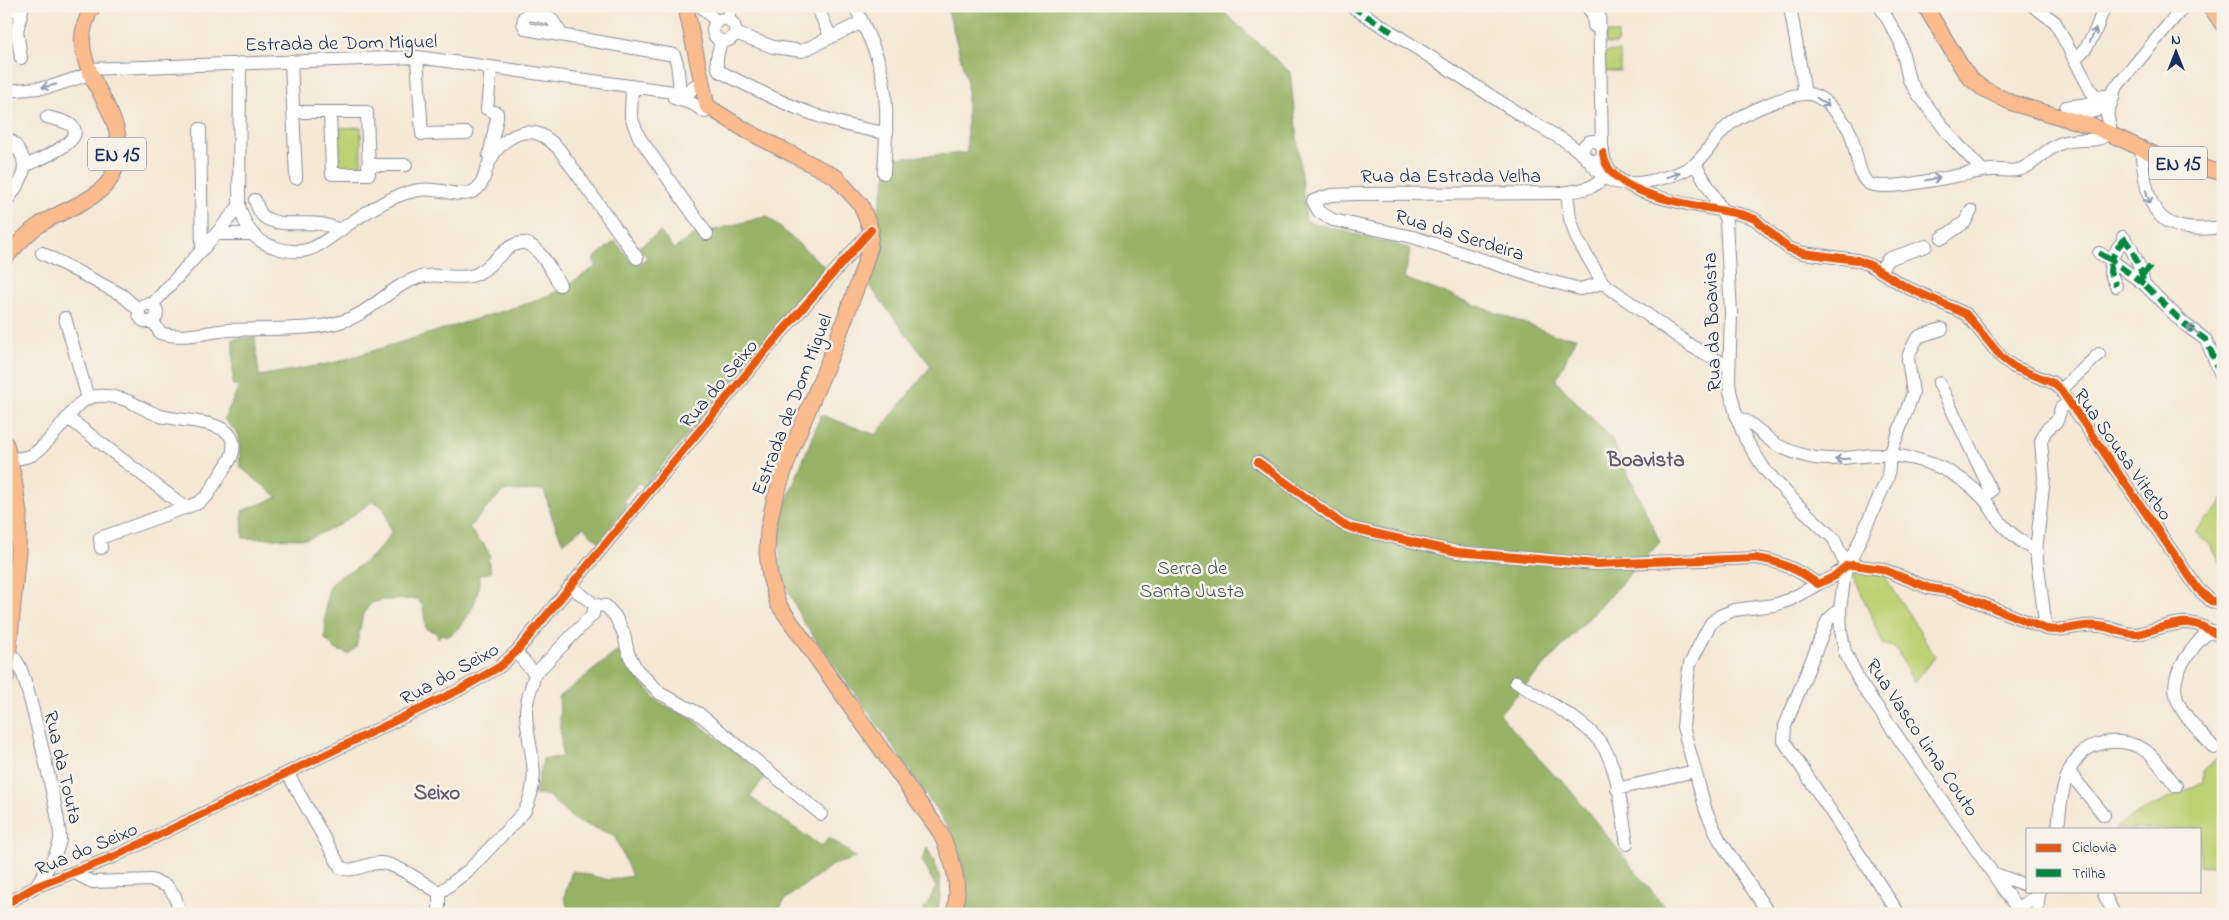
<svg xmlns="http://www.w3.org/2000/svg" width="2229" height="920" viewBox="0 0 2229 920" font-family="'Indie Flower',sans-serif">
  <rect width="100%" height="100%" fill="#f7f3e8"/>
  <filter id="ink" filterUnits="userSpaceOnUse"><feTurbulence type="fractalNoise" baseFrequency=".02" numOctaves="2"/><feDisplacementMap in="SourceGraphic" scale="10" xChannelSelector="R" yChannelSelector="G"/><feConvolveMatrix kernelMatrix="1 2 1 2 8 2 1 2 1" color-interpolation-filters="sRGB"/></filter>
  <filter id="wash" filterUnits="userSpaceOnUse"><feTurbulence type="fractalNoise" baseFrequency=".0096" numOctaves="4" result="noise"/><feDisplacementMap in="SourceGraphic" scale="20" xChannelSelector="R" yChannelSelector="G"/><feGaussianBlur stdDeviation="1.12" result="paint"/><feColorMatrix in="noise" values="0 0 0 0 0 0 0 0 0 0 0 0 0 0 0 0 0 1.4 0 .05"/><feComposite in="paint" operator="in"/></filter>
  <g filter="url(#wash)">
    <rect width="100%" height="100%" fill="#f5e8d5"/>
    <path fill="#bfd174" stroke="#6d8069" d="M 1606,33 L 1618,33 L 1617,44 L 1605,44 Z
      M 1620,51 L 1620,71 L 1604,71 L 1604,52 Z
      M 361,127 L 361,168 L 339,168 L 339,128 Z
      M 2223,497 L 2223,566 L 2210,545 L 2195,531 L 2218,508 Z
      M 1856,572 L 1884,575 L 1935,656 L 1914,683 L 1896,648 L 1883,644 L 1854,576 Z
      M 2223,753 L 2223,865 L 2200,866 L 2200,829 L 2115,829 L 2130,817 L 2203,782 L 2203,771 Z"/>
    <path fill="#97b366" stroke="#597162" d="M 947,6 L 1217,6 L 1290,72 L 1306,221 L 1411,249 L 1404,278 L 1555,335 L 1576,337 L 1556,381 L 1611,438 L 1660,542 L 1499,714 L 1555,776 L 1562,780 L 1670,914 L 963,914 L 968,894 L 962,861 L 951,832 L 893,746 L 802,620 L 780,572 L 780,518 L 821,415 L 876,435 L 931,366 L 868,284 L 879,251 L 877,214 L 891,158 L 967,153 L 967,82 Z
      M 767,216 L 826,268 L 644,487 L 639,482 L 624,500 L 627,505 L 599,542 L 583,527 L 563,543 L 552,517 L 544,490 L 503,491 L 469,527 L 478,540 L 484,544 L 490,556 L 488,560 L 491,572 L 479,575 C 480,597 469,622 449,636 L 441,634 L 438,638 L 436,632 L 426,629 L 423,606 L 417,599 L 382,600 L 371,603 L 363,614 L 356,648 L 348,654 L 335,649 L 325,639 C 326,623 324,604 329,589 C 333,575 349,574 359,566 C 372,557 383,546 391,533 L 384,508 L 373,501 L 341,524 L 308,539 L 243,538 L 242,511 L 278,497 L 240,467 L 239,435 L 224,419 L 239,387 L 233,385 L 233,339 L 255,337 L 259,376 L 333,363 L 532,302 L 560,290 L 597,266 L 593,259 L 615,241 L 634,265 L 648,259 L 639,247 L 660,232 L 674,249 L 698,232 L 705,243 L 715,238 L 711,231 Z
      M 624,646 L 632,672 L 659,702 L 691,718 L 766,776 L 750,797 L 822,847 L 829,837 L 856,858 L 832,865 L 784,900 L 777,914 L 570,914 L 564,897 L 572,871 L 609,880 L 632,876 L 614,835 L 576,821 L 547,795 L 535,795 L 543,759 L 562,757 L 559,697 Z
      M 927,848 C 942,875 943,883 937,914 L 922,914 L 936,887 L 922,860 Z"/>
  </g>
  <g filter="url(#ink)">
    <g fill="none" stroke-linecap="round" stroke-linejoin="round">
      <g stroke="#888c9a" stroke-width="14">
        <path id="minor" d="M 701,6 L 717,22
          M 817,6 L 830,36
          M 855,6 C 863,24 872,42 878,60 C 890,95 886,136 884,173
          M 1351,6 L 1530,121 L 1565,141 L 1585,156
          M 1587,6 L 1593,15 L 1594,26
          M 1599,6 L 1602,146
          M 1790,6 L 1805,94
          M 1880,6 L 1900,41 L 1909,80 L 1918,94 L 1951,137 L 1983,171
          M 2033,6 L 2055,22 L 2091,91 L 2099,99
          M 6,13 L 12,10
          M 727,19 L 732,6
          M713 30a11 11 0 1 1 22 0a11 11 0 1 1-22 0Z
          M 735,33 L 773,47 L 802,51 L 862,22
          M 562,35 L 551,18 L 528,14 L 524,17 L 523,24 L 526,29 L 674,55 L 677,63 L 681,100
          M 721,41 C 719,51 714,61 719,71 C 773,99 826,125 887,133
          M 417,57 L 422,134 L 467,133
          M 21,58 L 17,31 L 23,6
          M 2074,59 C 2091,47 2098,26 2104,6
          M 291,61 L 296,178
          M 240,63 L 239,206 C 245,226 253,241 274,247 C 309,259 320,244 346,226 C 363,214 390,197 410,192 C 416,190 426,189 433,190 C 445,190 462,198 474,191 C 484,185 484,175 488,165 C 496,145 518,125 541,135 C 548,138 554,144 559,149 L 637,258
          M 87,69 L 417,57 L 681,93 L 689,93 L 694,86
          M 632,86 L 631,117 L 639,137 L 707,234
          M 6,91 L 50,87 L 90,74
          M 674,98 L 693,104 L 705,112
          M 2066,107 L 2088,104 L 2103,96
          M 293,112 L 367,112 L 369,174 L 332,174 L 330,112
          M 2066,113 L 2082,115 L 2097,110 L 2184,6
          M 2110,126 L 2107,114 L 2114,95
          M 200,129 L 202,248
          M 6,138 C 13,141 16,146 20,152 C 31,171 17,186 6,202
          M1583 151a10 10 0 1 1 20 0a10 10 0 1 1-20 0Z
          M 2141,149 C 2148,209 2153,236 2223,227
          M 1603,153 C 1608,201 1710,205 1747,216 L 1755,219 L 1788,248 L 1803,253 L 1857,260 L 1870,265 L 1906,287 L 1966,314 L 2002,358 L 2014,367 L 2053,383 L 2061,390 L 2198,589 L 2211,601 L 2223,605
          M 489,156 L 497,118 L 497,113 L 487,109 L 491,67
          M 1587,158 C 1594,167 1601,177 1612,181 C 1632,188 1678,177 1695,164 C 1708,153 1716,135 1730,124 C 1746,112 1784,96 1804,94 C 1812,93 1822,99 1828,104 C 1836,112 1844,120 1849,130 C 1856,143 1857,176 1868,183 C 1886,194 1966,172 1991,170 C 2000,169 2009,172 2018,170 C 2035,166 2045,148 2062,143 C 2081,137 2093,144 2110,134
          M 1695,164 L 1722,210 L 1726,221 L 1731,313 L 1729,380 L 1730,391 L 1737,418 L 1746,440 L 1765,470 L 1799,506 L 1834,539 L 1846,566
          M 368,165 L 406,165
          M 25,166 C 35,161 85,142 73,127 C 68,121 54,119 47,117
          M 1567,192 L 1570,218 L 1577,239 L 1603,283 L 1691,346 L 1728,366
          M 255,200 C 257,206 259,213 264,217 C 284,231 317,215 340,231
          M 218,234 L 251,234
          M 2123,237 L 2131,248 L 2140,268 L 2144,284 L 2183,323 L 2206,340 L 2223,379
          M 1942,238 L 1965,222 L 1971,211
          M 2125,239 L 2118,247 L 2111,260 L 2144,284
          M 42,253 L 122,295 L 139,310
          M 2099,253 L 2111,260 L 2110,272 L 2116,286
          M 1880,271 L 1888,259 L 1926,246
          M 1603,283 L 1580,289 L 1535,277 L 1413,237 L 1333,220 L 1319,212 L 1313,201 L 1331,195 L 1357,194 L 1560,193 C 1576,191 1604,189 1606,169
          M139 313a9 9 0 1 1 18 0a9 9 0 1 1-18 0Z
          M 152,305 C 181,272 212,241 239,206
          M 65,318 L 88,398
          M 153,321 L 160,333 C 183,340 205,332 228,330 C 263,328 317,332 349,319 C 373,310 392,286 417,278 C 435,271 455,281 474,275 C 490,271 506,241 524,243 C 539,245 553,273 560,285
          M 1942,329 L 1920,336 L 1916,340 L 1909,354 L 1908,359 L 1913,393 L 1890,455 L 1888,477 L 1854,553 L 1846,566 L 1840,609 L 1841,631 L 1845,652 L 1861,684 L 2021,914
          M 1939,383 L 1991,491 L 1984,498
          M 2061,390 L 2099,354
          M 68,418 L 186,508
          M 1737,418 C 1752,421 1762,435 1774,443 C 1783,449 1795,453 1806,456 C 1834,464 1860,453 1889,455 C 1924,458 1958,471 1983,498 C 1990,505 1994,515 2001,523 C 2010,534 2024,543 2036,552
          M 10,460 C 17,458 26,458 32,455 C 43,449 61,426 69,416 C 75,409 80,401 89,398 C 97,394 110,396 119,398 C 133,401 147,412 161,416 C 179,421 214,420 228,433 C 235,440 234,450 231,458 L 207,496 L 198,503 L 100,538 L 101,548
          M 1258,462 L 1342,524 L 1352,528 L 1457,552 L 1596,564 L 1756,558 C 1780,561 1799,570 1818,584 L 1833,577 L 1846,566 L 1853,565 L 1882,569 L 1929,588 L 1953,592 L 2046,629 C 2064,633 2081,623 2099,626 C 2112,627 2124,635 2137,634 C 2143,633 2149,631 2155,629 C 2186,620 2196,619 2223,639
          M 595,605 L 606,606 L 615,616 L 624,634 L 628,653 L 637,670 L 661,694 L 698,713 L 821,814
          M 1840,609 L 1828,620 L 1785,726 L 1784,741 L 1899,914
          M 2046,629 L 2036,552 L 2044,477 L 2041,441 L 2046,430 L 2057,421 L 2061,408 L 2065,405 L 2070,405
          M 2213,631 C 2201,635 2196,645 2188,655 C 2157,696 2188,717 2214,748
          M 6,652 C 12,653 16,660 19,665 C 27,679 62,826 60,840 C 56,858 45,872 35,887
          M 516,652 L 535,674 L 593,614 L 595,605 L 570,586
          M 1516,682 C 1540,698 1584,720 1600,742 C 1619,766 1622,814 1627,844
          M 2069,772 L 2104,815
          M 288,774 L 341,868 C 355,873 366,863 379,863 C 395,862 425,884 439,893
          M 1617,789 L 1695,771
          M 2058,829 C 2061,794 2065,745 2110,742 C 2122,741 2136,744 2146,751 C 2158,760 2167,775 2176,786
          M 75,873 L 92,882 L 152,880 L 167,886 L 175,896 L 180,914
          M 1993,873 L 2028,886
          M 2104,894 L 2114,914
          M 6,904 L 35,887 L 113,857 L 459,690 L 499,667 L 516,652 L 767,349 L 871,230
          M 2017,908 L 2039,895
          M 439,914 L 439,893 L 469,870 L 524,812 C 544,773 527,750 526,712 C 526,700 532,686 535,674
          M 1769,914 L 1719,839 L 1706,811 L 1683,727 L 1688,675 L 1690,664 L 1705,634 L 1711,623 L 1720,616 L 1734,610 L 1774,605 L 1789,600 L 1818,584
          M 2037,914 L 2039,891"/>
      </g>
      <g stroke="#888c9a" stroke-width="17">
        <path id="major" d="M 1925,6 L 1963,69 L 1971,79 L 1982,88 L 2012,103 L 2095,127 L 2160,157 L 2223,173
          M 2210,6 L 2223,25
          M 686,8 L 707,106 L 747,131 L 836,177 L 861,205 L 871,230 L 869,251 L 859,281 L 832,353 L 791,451 L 774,501 L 768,530 L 767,553 L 770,577 L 778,604 L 940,832 C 952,858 962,885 954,914
          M 6,257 C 16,246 26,234 39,225 C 60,211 99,200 111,178 C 146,111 52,73 93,6
          M 6,444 L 14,479 L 19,513 L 18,551 L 6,679"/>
      </g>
      <use href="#minor" stroke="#fff" stroke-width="12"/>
      <use href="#major" stroke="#fbbb8c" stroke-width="15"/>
      <path stroke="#00873e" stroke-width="6" stroke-dasharray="12 6" stroke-linecap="butt" d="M 1351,6 L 1395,34
        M 2123,237 L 2131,248 L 2140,268 L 2144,284 L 2183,323 L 2206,340 L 2223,379
        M 2125,239 L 2118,247 L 2111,260 L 2144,284
        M 2099,253 L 2111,260 L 2110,272 L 2116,286
        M 2142,275 L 2152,265"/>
      <g stroke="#f7f3e8" stroke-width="11">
        <path id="cycleway" d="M 1603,153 C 1608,201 1710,205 1747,216 L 1755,219 L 1788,248 L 1803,253 L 1857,260 L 1870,265 L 1906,287 L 1966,314 L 2002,358 L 2014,367 L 2053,383 L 2061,390 L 2198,589 L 2211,601 L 2223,605
          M 1258,462 L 1342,524 L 1352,528 L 1457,552 L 1596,564 L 1756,558 C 1780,561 1799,570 1818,584 L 1833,577 L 1846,566 L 1853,565 L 1882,569 L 1929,588 L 1953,592 L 2046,629 C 2064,633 2081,623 2099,626 C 2112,627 2124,635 2137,634 C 2143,633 2149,631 2155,629 C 2186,620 2196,619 2223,639
          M 6,904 L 35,887 L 113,857 L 459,690 L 499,667 L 516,652 L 767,349 L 871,230"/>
      </g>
      <use href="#cycleway" stroke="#e8590c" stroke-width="8"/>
    </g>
    <defs><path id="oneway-shaft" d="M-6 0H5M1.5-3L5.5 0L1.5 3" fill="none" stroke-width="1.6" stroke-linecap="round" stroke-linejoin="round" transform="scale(1.25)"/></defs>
    <g stroke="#8d97ae">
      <use href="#oneway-shaft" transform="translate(2093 35) rotate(-66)"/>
      <use href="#oneway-shaft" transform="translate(49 86) rotate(169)"/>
      <use href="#oneway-shaft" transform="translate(1823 102) rotate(34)"/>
      <use href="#oneway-shaft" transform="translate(1673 175) rotate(-17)"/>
      <use href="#oneway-shaft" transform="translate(1933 179) rotate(-10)"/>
      <use href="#oneway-shaft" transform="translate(2148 197) rotate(72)"/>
      <use href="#oneway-shaft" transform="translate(2193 330) rotate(-145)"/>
      <use href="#oneway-shaft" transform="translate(1842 459) rotate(176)"/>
    </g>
  </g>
  <g text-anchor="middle" stroke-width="5" stroke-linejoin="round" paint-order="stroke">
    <g fill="#f7f3e8" stroke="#5d6a87" stroke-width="1">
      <rect x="88" y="137.5" width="58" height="33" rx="4"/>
      <rect x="2149" y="146.5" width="58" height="33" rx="4"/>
    </g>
    <g font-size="19" font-weight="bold" fill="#1b2f5e">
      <text x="117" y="161">EN 15</text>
      <text x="2178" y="170">EN 15</text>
    </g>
    <g font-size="20" fill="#1b2f5e" stroke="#f7f3e8">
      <text transform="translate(341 42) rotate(-1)" y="7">Estrada de Dom Miguel</text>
      <text x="1451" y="182">Rua da Estrada Velha</text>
      <text transform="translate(1460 234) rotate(17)" y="7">Rua da Serdeira</text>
      <text transform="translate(1711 322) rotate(-92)" y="7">Rua da Boavista</text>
      <text transform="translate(718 383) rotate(-50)" y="7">Rua do Seixo</text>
      <text transform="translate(791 404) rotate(-69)" y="7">Estrada de Dom Miguel</text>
      <text transform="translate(2124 454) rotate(55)" y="7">Rua Sousa Viterbo</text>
      <text transform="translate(449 673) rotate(-29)" y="7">Rua do Seixo</text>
      <text transform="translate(1923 737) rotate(56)" y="7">Rua Vasco Lima Couto</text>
      <text transform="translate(64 767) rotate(77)" y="7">Rua da Touta</text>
      <text transform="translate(86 848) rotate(-23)" y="7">Rua do Seixo</text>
    </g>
    <g font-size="20" fill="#445864" stroke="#f7f3e8">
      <text x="1192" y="574">Serra de<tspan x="1192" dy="23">Santa Justa</tspan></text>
    </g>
    <g font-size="21" font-weight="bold" fill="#635a70" stroke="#f7f3e8">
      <text x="1646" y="466">Boavista</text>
      <text x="437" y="799">Seixo</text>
    </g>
  </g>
  <rect width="2229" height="920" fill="none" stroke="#f7f3e8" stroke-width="25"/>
  <rect x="2026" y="828" width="175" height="65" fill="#f7f3e8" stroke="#9fa5b1"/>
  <rect x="2036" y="844" width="25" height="8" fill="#e8590c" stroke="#9fa5b1"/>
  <text x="2072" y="852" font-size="15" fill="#1b2f5e">Ciclovia</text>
  <rect x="2036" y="869" width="25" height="8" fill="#00873e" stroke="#9fa5b1"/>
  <text x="2072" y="878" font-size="15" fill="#1b2f5e">Trilha</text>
  <g transform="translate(2176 52)" stroke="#f7f3e8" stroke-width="4" paint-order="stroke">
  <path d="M0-4L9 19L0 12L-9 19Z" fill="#1b2f5e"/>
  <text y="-8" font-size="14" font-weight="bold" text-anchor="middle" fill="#1b2f5e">N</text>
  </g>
</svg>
